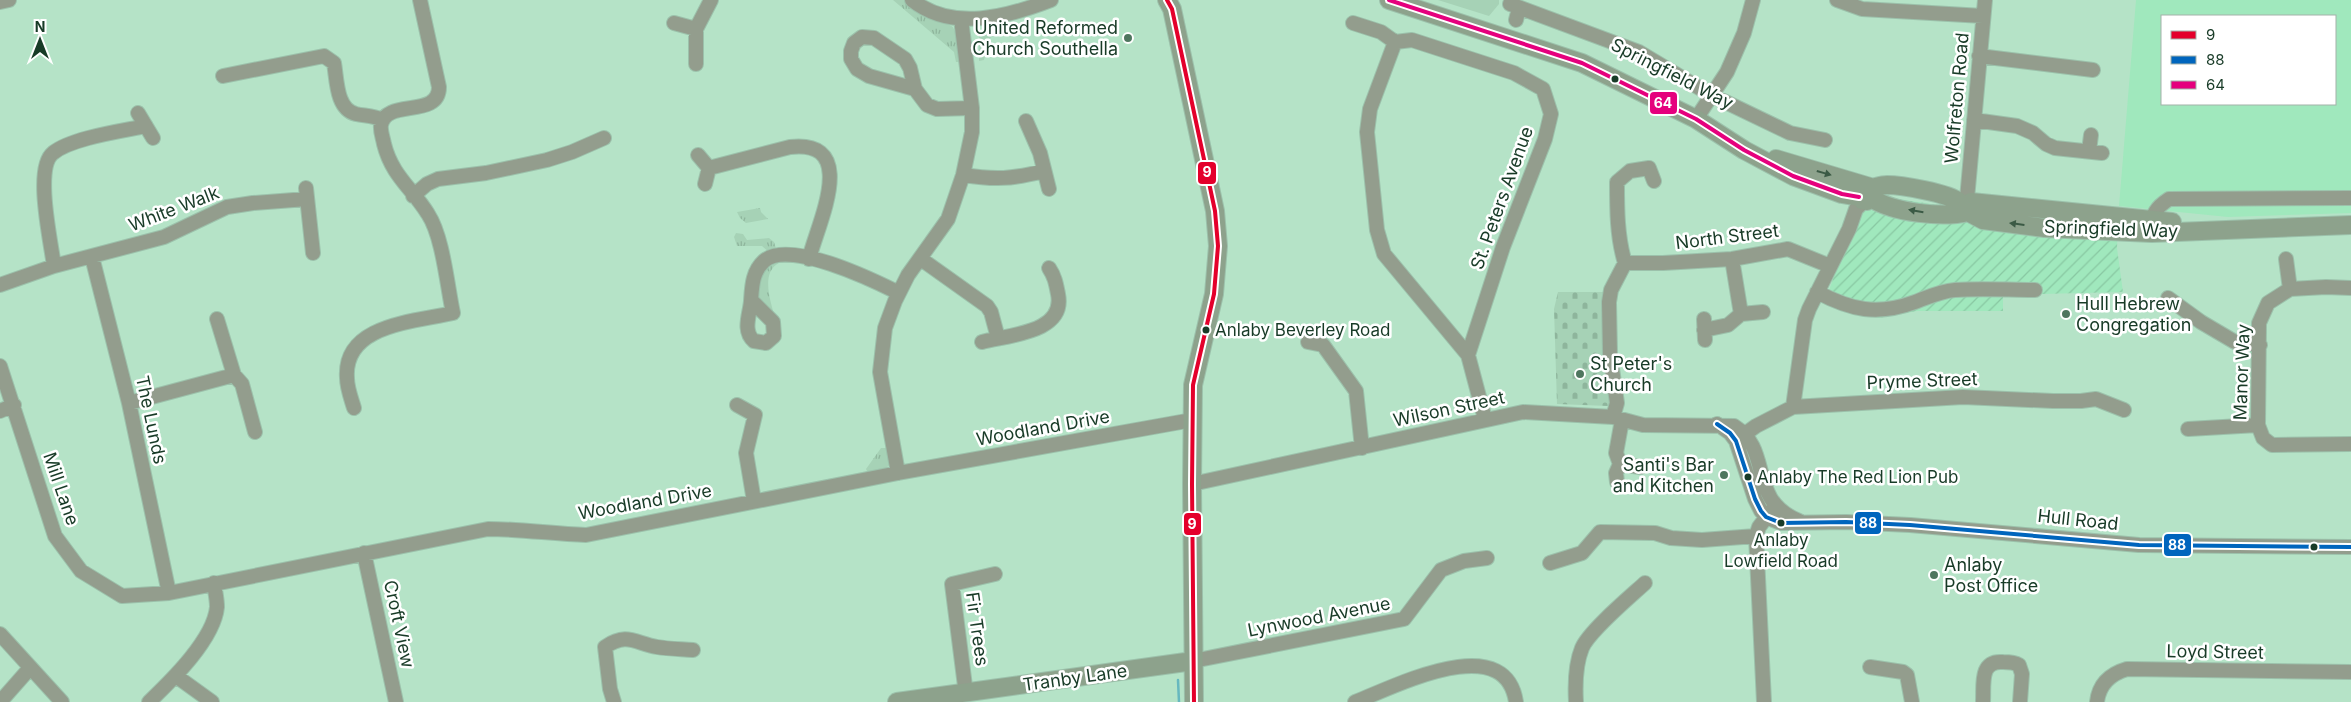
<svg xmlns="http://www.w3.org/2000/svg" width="2351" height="702" viewBox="0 0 2351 702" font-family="Inter,sans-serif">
  <defs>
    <pattern id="industrial-furrows" width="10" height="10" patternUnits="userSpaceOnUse" patternTransform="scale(1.25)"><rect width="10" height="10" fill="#a0e8bd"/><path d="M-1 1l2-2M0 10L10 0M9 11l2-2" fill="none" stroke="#89c8a2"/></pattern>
    <pattern id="grass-tufts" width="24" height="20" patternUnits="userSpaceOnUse" patternTransform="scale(1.25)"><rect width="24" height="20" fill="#a6d2b6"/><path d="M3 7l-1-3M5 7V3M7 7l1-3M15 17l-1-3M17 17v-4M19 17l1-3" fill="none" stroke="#8eb59c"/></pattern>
    <pattern id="cemetery-stones" width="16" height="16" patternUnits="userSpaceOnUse" patternTransform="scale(1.25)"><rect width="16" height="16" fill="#a6d2b6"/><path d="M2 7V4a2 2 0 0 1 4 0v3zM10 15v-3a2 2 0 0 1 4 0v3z" fill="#8eb59c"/></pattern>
  </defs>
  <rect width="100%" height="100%" fill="#b5e3c7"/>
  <path fill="#a0e8bd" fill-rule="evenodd" d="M 2136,0 L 2351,0 L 2351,213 L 2228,217 L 2119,206 ZM 2162,16 L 2335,16 L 2335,104 L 2162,104 Z"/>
  <path fill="url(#industrial-furrows)" d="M 1866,194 L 2016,217 L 2118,226 L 2117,248 L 2123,292 L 2003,295 L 2003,311 L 1917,311 L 1879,318 L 1824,304 L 1837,268 L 1855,234 Z"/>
  <path fill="url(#grass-tufts)" d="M 893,0 L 907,0 L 953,27 L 956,34 L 961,62 L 956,62 L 954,52 Z
    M 1006,25 L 1005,29 L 990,38 L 984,60 L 979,61 L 979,32 Z
    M 760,208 L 761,212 L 768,219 L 746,223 L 740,218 L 737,212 Z
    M 736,233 L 743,234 L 747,240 L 769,238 L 774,242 L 777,252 L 771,254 L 762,246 L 737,246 L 734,237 Z
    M 777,259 L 796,259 L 795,263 L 779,263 C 760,273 771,302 775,318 L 755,294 L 759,274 Z
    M 881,448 L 887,448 L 889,465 L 885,470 L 868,473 L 866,469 Z"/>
  <path fill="url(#cemetery-stones)" d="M 1558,292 L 1608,292 L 1611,402 L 1608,406 L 1557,404 L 1554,309 Z"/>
  <path fill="#a6d2b6" d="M 1438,0 L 1499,0 L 1499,4 L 1489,16 Z"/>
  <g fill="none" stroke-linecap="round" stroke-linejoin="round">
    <path stroke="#67b8bf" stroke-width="2.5" d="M 1178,680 L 1179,702"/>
    <g stroke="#9cc1ab" stroke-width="16">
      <path id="minor" d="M 912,0 C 952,32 1007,17 1051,0
        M 1837,0 L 1862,9 L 1983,16
        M 0,2 L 9,0
        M 1510,4 L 1639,52 L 1711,95 L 1790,133 L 1825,140
        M 1516,20 L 1519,8
        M 674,23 L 696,29
        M 1353,23 L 1381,32 L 1395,42 L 1370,109 L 1367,132 L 1377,230 L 1384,254 L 1468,355 L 1485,419
        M 1395,42 L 1412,40 L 1514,73 L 1543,89 L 1551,114 L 1545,139 L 1503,247 L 1468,355
        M 1979,56 L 2093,70
        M 696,64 L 696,29 L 711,0
        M 223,76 L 324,56 L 334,63 C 337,80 336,109 356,114 C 366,116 374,116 383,120
        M 915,89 L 910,68 L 905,59 L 874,38 L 862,37 L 854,43 L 851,51 L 851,59 L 857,69 L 869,76 L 915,89 L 927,105 L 937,109 L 972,108
        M 138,113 L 153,138
        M 1696,119 L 1727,72 L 1744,33 L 1753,0
        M 1974,120 L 2017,126 L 2033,133 L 2046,144 L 2055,148 L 2102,153
        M 1026,121 L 1040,153 L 1049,189
        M 2089,151 L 2091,135
        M 698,155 L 709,168 L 705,184
        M 709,168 L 790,147 C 861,139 817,225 809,259
        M 963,175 C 996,180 1012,179 1044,171
        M 306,188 L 313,253
        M 413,196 L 427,184 L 438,179 L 486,173 L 547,160 L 572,152 L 604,138
        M 1967,199 L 1985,0
        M 2152,229 C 2151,214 2157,207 2169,199 L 2351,198
        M 92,257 L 129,403 L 169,593
        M 921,259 L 987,306 L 991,312 L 998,338
        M 2286,259 L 2290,289
        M 1625,263 L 1663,263 L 1732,259 L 1788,249 L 1830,266
        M 1625,263 C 1617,237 1617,209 1617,182 L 1630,171 L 1649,168 L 1654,181
        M 54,266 C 51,242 34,168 53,153 C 71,138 122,131 146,126
        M 0,285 L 54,266 L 164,237 L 227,207 L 253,203 L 307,199
        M 2351,288 L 2326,287 L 2290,289 L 2268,303 L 2259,323 L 2258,425 L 2263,438 L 2272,445 L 2351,444
        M 1817,292 C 1851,310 1877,316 1915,302 C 1928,297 1941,291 1955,290 C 1981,288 2009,290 2035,290
        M 2168,298 L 2201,322 L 2235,342 L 2260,345
        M 751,300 L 773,322 L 774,336 L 766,343 L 754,341 C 742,331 750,314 751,301 C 752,287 752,272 764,261 C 788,239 873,280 899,293
        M 1741,314 L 1763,312
        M 217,319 L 234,375
        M 1704,319 L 1705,340
        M 1704,330 L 1728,325 L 1741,314 L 1732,259
        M 982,342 C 1008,335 1066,333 1058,294 C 1056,284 1055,277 1049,268
        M 1308,342 L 1323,345 L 1356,391 L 1362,448
        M 0,366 L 55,536 L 81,571 L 122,596 L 169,593 L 488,529 C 521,529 553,534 586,535 L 898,473 L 1192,420
        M 129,403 L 234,375 L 242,384 L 255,432
        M 737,405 L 755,415 L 746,453 L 754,501
        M 1793,407 L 1805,320 L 1809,309 L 1849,229 L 1856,209 L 1864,201
        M 354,408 C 351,398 347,388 347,378 C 343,324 415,322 453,313 C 447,285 443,237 428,214 C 412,188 392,176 384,144 C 383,138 380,131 381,125 C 386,98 439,119 439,87 L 420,0
        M 0,411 L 14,405
        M 1613,417 L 1617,403 L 1610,355 L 1609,302 L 1611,290 L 1625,263
        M 1717,424 L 1730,433 L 1736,441 L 1755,499 L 1761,511 L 1766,517 L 1781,523 L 1846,522 L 1910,525 L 2139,545 L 2351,547
        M 2188,429 L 2258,425
        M 1738,439 L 1756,426 L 1793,407 L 1963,397 L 2053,401 L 2081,401 L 2096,399 L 2124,410
        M 1620,464 L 1640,467
        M 898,473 L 880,372 L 885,328 L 895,301 L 908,275 L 948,219 L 963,175 L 972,132 L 972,108 L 961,19
        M 1617,482 L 1616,473 L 1620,464 L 1616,453 L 1622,420
        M 1192,484 L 1523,412 L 1613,417 L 1643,425 L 1734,426 C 1774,451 1746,499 1799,521
        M 364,553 L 396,702
        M 1550,563 L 1582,553 L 1600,532 L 1655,533 L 1671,538 L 1702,540 L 1756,536
        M 0,634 L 62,702
        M 1193,661 L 1404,619 L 1441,570 L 1464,561 L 1487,558
        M 1870,667 L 1903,672 L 1907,675 L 1912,702
        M 176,676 L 212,702
        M 966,694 L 952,584 L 995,574
        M 0,702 L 30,668
        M 149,702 C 172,680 214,639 217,607 C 217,599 215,591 214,583
        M 614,702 L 610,689 L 605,647 C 627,632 635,643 657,647 C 669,649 681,649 693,650
        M 1355,702 C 1394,687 1505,629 1516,702
        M 1576,702 C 1575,684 1575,665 1582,648 C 1589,631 1631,596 1645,583
        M 1764,702 L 1756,536 L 1759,527 L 1771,511
        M 1983,702 C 1984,685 1979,660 2003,662 C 2008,662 2014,662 2019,665 L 2022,674 L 2020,702
        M 2097,702 C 2099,684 2110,674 2127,669 L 2351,672"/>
    </g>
    <g stroke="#9cc1ab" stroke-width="20">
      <path id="major" d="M 1167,0 L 1172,9 L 1215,211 L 1218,246 L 1214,294 L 1193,385 L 1192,484 L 1194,702
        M 1389,0 L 1582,63 L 1696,119 L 1744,150 L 1793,176 L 1842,194 L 1859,197
        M 1776,159 L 1870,187 L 1873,192 L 1872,197 L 1867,201 L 1862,200 L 1858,194 L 1860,189
        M 1871,188 C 1876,187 1882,185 1887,185 C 1901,185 1948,193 1959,202
        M 1871,198 C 1894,213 1943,218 1968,212
        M 1971,202 L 2172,222
        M 1968,212 L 1983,220 L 2045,228 L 2152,233 L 2351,225
        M 897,702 L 1193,661"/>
    </g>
    <use href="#minor" stroke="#939d8d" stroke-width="14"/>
    <use href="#major" stroke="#8da28c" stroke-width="18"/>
    <g stroke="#fff" stroke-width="8">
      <path id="bus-1" d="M 1167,0 L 1172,9 L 1215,211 L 1218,246 L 1214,294 L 1193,385 L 1192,484 L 1194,702"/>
    </g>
    <g stroke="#fff" stroke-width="8">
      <path id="bus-2" d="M 1717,424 L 1730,433 L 1736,441 L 1755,499 L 1761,511 L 1766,517 L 1781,523 L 1846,522 L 1910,525 L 2139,545 L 2351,547"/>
    </g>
    <g stroke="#fff" stroke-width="8">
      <path id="bus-3" d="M 1389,0 L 1582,63 L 1696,119 L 1744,150 L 1793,176 L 1842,194 L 1859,197"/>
    </g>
    <use href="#bus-1" stroke="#e4002b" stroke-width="4"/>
    <use href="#bus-2" stroke="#0065bd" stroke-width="4"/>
    <use href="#bus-3" stroke="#e5007d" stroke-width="4"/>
  </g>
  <defs><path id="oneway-solid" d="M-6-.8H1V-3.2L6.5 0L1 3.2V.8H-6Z" transform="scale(1.25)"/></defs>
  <g fill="#3b5a45">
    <use href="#oneway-solid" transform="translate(1824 173) rotate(16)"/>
    <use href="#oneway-solid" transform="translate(1916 211) rotate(-170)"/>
    <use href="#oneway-solid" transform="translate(2017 224) rotate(-173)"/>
  </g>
  <g fill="#4f765f" stroke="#fff" stroke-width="2">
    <circle cx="1128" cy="38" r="5"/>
    <circle cx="2066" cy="314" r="5"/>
    <circle cx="1580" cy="374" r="5"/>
    <circle cx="1724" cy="475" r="5"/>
    <circle cx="1934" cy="575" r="5"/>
  </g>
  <g fill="#183b27" stroke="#fff" stroke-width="2">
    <circle cx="1615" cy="79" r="4.5"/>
    <circle cx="1206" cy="330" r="4.5"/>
    <circle cx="1748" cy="477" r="4.5"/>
    <circle cx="1781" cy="523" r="4.5"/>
    <circle cx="2314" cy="547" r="4.5"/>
  </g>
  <g text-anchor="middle" stroke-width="5" stroke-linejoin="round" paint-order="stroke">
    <g font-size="17" fill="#183b27" stroke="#fff" text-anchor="start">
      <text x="1215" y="336">Anlaby Beverley Road</text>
      <text x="1757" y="483">Anlaby The Red Lion Pub</text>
      <text x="1781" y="546" text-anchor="middle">Anlaby<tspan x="1781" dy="21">Lowfield Road</tspan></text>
    </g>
    <g font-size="18" fill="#183b27" stroke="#fff" text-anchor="start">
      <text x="1118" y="34" text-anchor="end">United Reformed<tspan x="1118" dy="21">Church Southella</tspan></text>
      <text x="2076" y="310">Hull Hebrew<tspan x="2076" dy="21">Congregation</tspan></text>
      <text x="1590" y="370">St Peter's<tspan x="1590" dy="21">Church</tspan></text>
      <text x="1714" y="471" text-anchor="end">Santi's Bar<tspan x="1714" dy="21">and Kitchen</tspan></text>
      <text x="1944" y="571">Anlaby<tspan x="1944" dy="21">Post Office</tspan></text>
    </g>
    <g font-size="18" fill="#183b27" stroke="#fff">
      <text transform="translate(1672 74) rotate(27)" y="6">Springfield Way</text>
      <text transform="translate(1957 98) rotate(-85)" y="6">Wolfreton Road</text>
      <text transform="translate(1502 198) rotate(-70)" y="6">St. Peters Avenue</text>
      <text transform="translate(174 209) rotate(-21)" y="6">White Walk</text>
      <text transform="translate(2111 229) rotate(2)" y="6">Springfield Way</text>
      <text transform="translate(1727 237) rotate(-7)" y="6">North Street</text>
      <text transform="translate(2242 372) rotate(-88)" y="6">Manor Way</text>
      <text transform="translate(1922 381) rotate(-2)" y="6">Pryme Street</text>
      <text transform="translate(1449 409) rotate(-12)" y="6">Wilson Street</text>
      <text transform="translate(151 420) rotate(78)" y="6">The Lunds</text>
      <text transform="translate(1043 428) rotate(-10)" y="6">Woodland Drive</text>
      <text transform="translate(61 489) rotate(71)" y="6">Mill Lane</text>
      <text transform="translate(645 502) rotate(-10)" y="6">Woodland Drive</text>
      <text transform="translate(2078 520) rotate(6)" y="6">Hull Road</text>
      <text transform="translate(1319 617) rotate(-11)" y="6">Lynwood Avenue</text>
      <text transform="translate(399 624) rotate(78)" y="6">Croft View</text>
      <text transform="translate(977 629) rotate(82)" y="6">Fir Trees</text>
      <text transform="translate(2215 652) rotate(1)" y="6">Loyd Street</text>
      <text transform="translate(1075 678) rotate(-8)" y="6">Tranby Lane</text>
    </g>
  </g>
  <g stroke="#fff" stroke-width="2">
    <rect x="1649" y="91" width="29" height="24" rx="5" fill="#e5007d"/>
    <rect x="1197" y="161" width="20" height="24" rx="5" fill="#e4002b"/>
    <rect x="1854" y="511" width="28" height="24" rx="5" fill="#0065bd"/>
    <rect x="1183" y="512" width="19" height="24" rx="5" fill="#e4002b"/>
    <rect x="2163" y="533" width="29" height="24" rx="5" fill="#0065bd"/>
  </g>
  <g font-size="14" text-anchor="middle" font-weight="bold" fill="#fff">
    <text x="1663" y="108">64</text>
    <text x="1207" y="177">9</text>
    <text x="1868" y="528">88</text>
    <text x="1192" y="529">9</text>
    <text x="2177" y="550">88</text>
  </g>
  <rect x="2161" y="15" width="175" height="90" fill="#ffffff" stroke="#a3b1a9"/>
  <rect x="2171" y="31" width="25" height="8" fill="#e4002b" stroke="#a3b1a9"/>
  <text x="2206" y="40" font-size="15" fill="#183b27">9</text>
  <rect x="2171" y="56" width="25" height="8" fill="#0065bd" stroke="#a3b1a9"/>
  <text x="2206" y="65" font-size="15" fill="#183b27">88</text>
  <rect x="2171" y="81" width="25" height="8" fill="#e5007d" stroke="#a3b1a9"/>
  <text x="2206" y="90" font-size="15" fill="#183b27">64</text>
  <g transform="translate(40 40)" stroke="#ffffff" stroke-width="4" paint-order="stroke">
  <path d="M0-4L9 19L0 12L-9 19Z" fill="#183b27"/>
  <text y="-8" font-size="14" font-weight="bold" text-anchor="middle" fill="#183b27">N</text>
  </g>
</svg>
